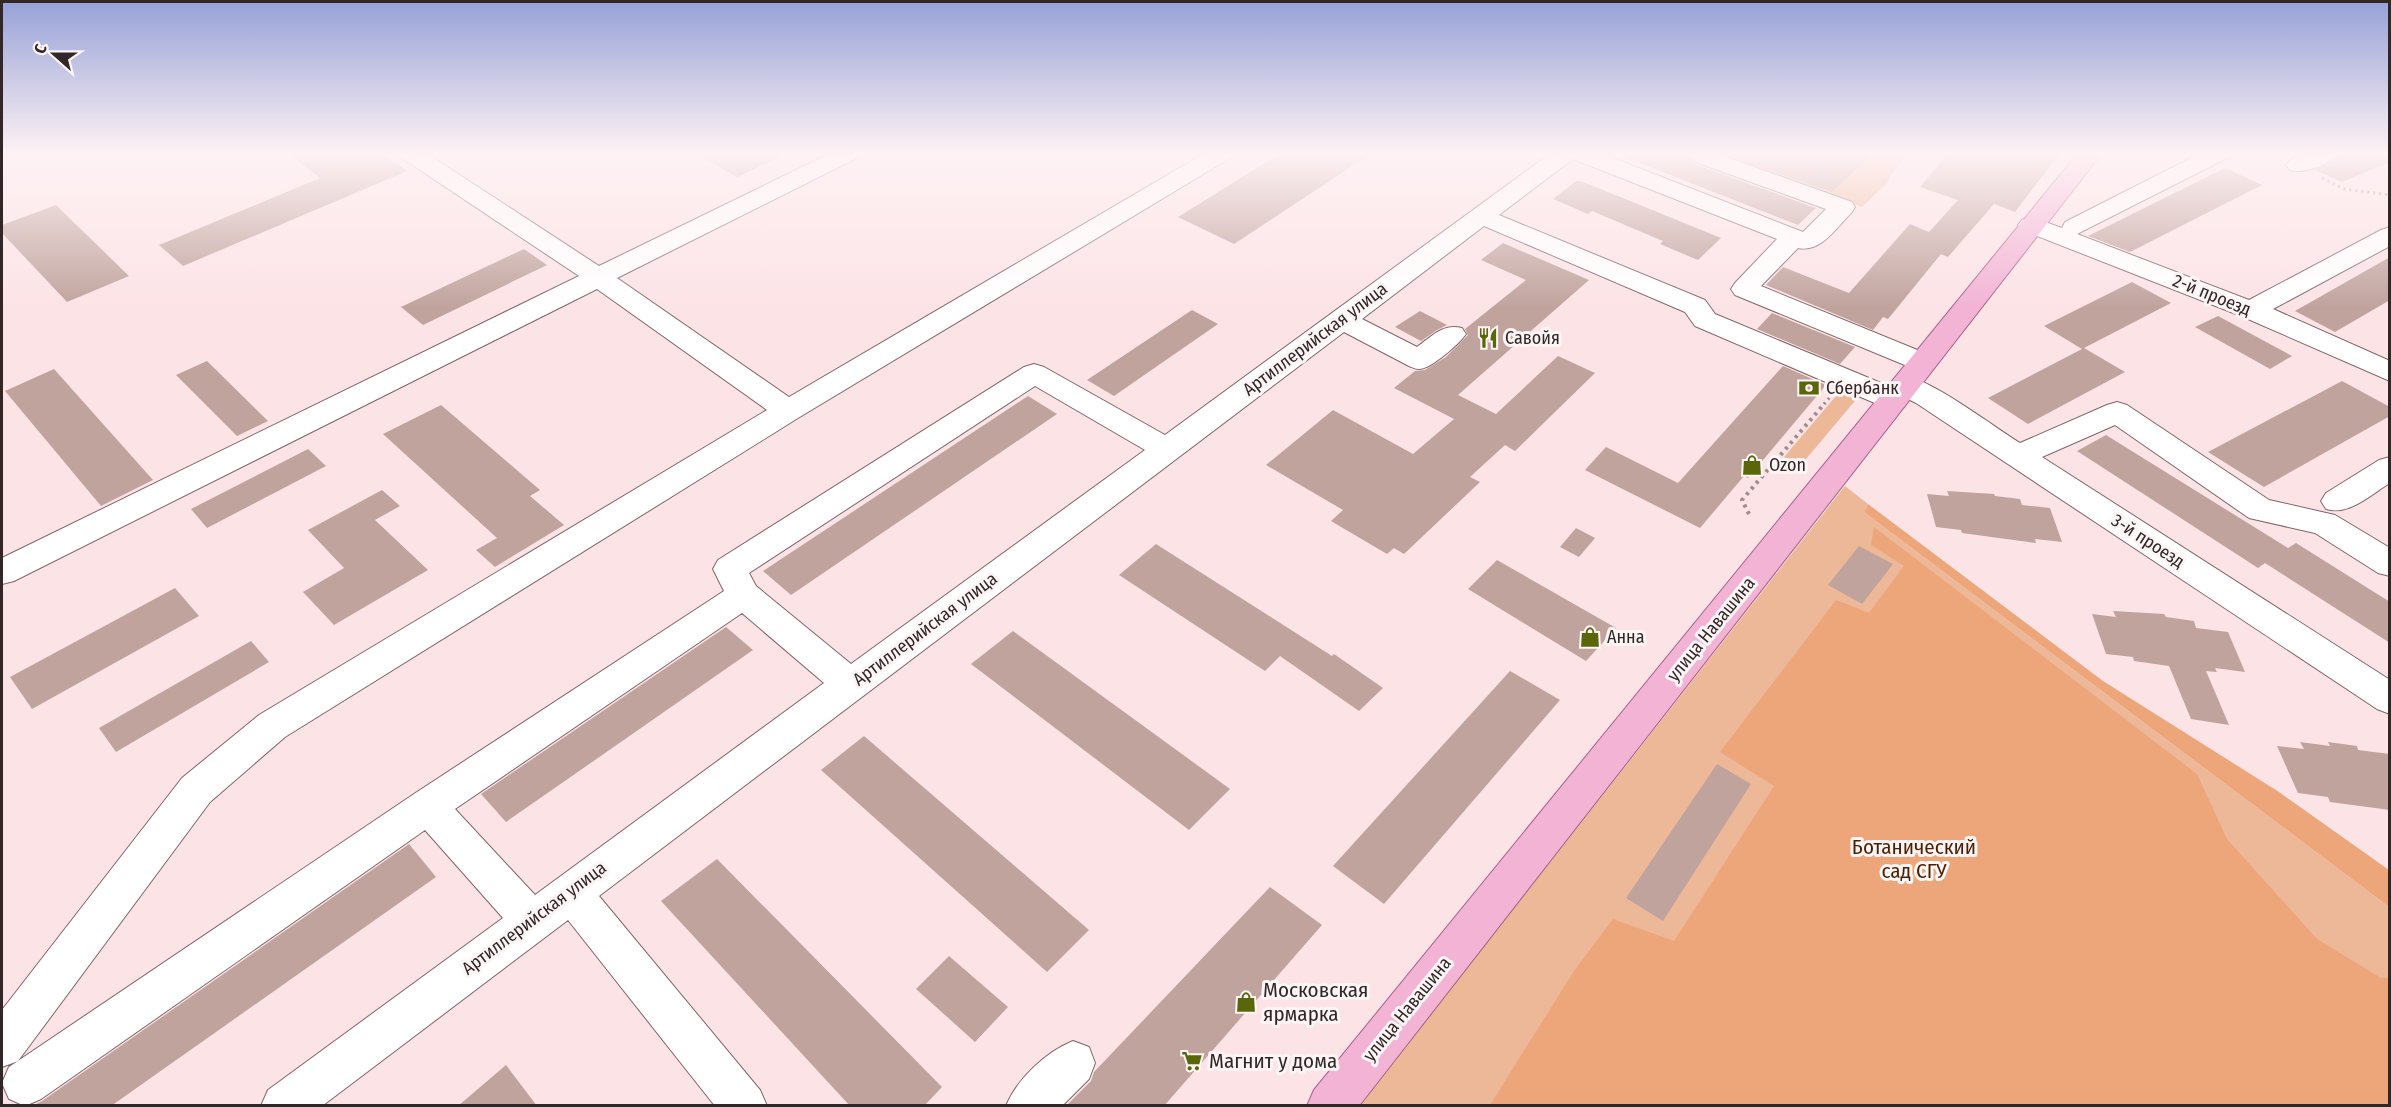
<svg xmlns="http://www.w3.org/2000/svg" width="2391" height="1107" viewBox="0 0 2391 1107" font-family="'Fira Sans Condensed',sans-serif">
  <rect width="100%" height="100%" fill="#fce3e6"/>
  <path fill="#edb898" d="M 1717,153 L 1909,153 L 1893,172 L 1887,183 L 1862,207 Z
    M 1842,389 L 1859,396 L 1801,465 L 1784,457 Z
    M 1845,486 L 1868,504 L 1864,512 L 2389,907 L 2389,1105 L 1359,1106 Z"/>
  <path fill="#eda679" d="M 1868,504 L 2103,681 L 2279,792 L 2389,870 L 2389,907 L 1864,512 Z
    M 1874,527 L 2197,774 L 2227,839 L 2317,939 L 2381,978 L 2389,978 L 2389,1105 L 1490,1105 L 1574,971 L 1613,919 L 1674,941 L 1774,786 L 1720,752 L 1836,600 L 1869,613 L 1904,566 L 1871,545 Z"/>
  <path fill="#c0a39d" d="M 287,153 L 381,153 L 407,171 L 183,266 L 159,245 L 320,178 Z
    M 695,153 L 788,153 L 737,177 Z
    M 1281,153 L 1372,153 L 1234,244 L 1178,217 Z
    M 1614,153 L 1684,153 L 1689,160 L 1700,166 L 1816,208 L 1798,225 Z
    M 1721,153 L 1873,153 L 1832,192 Z
    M 1949,153 L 2060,153 L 2015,212 L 1994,204 L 1948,257 L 1941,254 L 1888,319 L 1883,317 L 1873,330 L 1766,285 L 1783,267 L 1849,293 L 1910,224 L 1929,232 L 1958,200 L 1920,187 Z
    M 2349,153 L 2390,153 L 2390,162 L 2342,182 L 2315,170 Z
    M 2225,168 L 2262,185 L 2130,252 L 2088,236 Z
    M 1576,181 L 1581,181 L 1721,238 L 1698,260 L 1660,244 L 1663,241 L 1592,211 L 1588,214 L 1553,199 Z
    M 56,205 L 129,276 L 67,302 L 2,233 L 2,225 Z
    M 1503,243 L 1589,280 L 1458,395 L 1496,414 L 1558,356 L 1595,373 L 1515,451 L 1505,445 L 1470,477 L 1480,482 L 1404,554 L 1394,548 L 1387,554 L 1331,521 L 1343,510 L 1266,465 L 1333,410 L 1413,454 L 1454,419 L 1394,388 L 1415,371 L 1425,370 L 1446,357 L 1468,335 L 1465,329 L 1526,280 L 1481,260 Z
    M 524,249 L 547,265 L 423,325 L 401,307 Z
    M 2390,257 L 2390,300 L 2335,332 L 2295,311 Z
    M 2132,282 L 2171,303 L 2084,348 L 2125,372 L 2028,424 L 1988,398 L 2082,349 L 2044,326 Z
    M 1192,310 L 1218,324 L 1114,396 L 1087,380 Z
    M 1420,311 L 1447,325 L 1437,330 L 1421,341 L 1395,327 Z
    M 1772,313 L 1855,347 L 1840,364 L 1757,329 Z
    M 2218,316 L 2292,356 L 2270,369 L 2195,327 Z
    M 207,361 L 268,421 L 237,436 L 176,375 Z
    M 1783,366 L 1826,385 L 1748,478 L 1744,476 L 1700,528 L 1585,470 L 1606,447 L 1678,483 Z
    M 54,369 L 153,480 L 101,506 L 5,391 Z
    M 2342,381 L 2390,407 L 2390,416 L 2264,487 L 2208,452 Z
    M 1028,396 L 1057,414 L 791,595 L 763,571 Z
    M 441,405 L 540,490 L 530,496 L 564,525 L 495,567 L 476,550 L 497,538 L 383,434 Z
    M 2106,435 L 2288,548 L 2296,543 L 2390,602 L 2390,643 L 2265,563 L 2258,568 L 2077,451 Z
    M 308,449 L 326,466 L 207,528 L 191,509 Z
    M 382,490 L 400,506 L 375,520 L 428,570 L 334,625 L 303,592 L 344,568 L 308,530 Z
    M 1947,491 L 1994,494 L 1995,496 L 2020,499 L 2022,505 L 2050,508 L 2062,542 L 2035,539 L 2036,543 L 1962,533 L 1961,530 L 1936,527 L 1927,494 L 1949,496 Z
    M 1576,528 L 1595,538 L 1579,557 L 1560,547 Z
    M 1156,544 L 1332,656 L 1334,654 L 1383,688 L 1359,711 L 1280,656 L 1265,671 L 1119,575 Z
    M 1859,546 L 1893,564 L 1862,604 L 1828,585 Z
    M 1497,560 L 1616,628 L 1586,661 L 1468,589 Z
    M 175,588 L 199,616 L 32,709 L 10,677 Z
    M 2113,611 L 2164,614 L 2166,617 L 2194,621 L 2196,628 L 2228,632 L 2245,672 L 2215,668 L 2217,672 L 2206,671 L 2229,725 L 2191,719 L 2169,666 L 2134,661 L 2133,657 L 2106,654 L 2092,614 L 2116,617 Z
    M 726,627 L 753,650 L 506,822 L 481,794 Z
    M 1013,631 L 1230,789 L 1189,830 L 971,664 Z
    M 251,641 L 269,662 L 116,752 L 99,728 Z
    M 1510,671 L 1560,700 L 1384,904 L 1333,866 Z
    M 864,736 L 1089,930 L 1047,972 L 821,770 Z
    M 2300,742 L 2330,746 L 2328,742 L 2357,746 L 2358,750 L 2390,754 L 2390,810 L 2330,802 L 2328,797 L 2298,793 L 2277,746 L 2304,749 Z
    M 1717,764 L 1751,784 L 1663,921 L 1626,898 Z
    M 409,844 L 436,877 L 111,1106 L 32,1106 L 42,1101 Z
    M 717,859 L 942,1087 L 924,1106 L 850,1106 L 661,901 Z
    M 1270,887 L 1322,925 L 1164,1106 L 1066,1106 L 1091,1081 L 1094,1072 Z
    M 949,956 L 1008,1007 L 975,1042 L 916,989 Z
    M 506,1065 L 537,1106 L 458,1106 Z"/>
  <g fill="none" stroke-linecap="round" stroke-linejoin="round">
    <g stroke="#816569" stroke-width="2">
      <path id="minor" d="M 398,153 L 426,153 L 599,266 L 831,153 L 861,153 L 857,158 L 617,278 L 789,397 L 1205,153 L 1234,153 L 1230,158 L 798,418 L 285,737 L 210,802 L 18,1061 L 2,1067 L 2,1010 L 182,778 L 259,715 L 767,410 L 597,289 L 14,581 L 2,584 L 2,558 L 579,276 L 402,158 Z
        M 1551,153 L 1600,153 L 1803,232 L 1826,209 L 1701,164 L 1690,158 L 1686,153 L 1715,153 L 1852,202 L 1855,207 L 1852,212 C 1837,227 1821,253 1798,248 L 1761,286 L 1932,356 L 1936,362 L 1932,368 L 1922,371 L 1912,368 L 1735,295 L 1731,289 L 1735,283 L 1777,239 L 1573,159 L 1499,215 L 1705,300 L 1715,314 L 1893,388 L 1890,385 L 1895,378 C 1900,377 1903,376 1908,377 C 1935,382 1994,427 2020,443 L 2107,405 L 2117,402 L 2127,405 L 2269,500 L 2335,515 L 2390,548 L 2390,576 L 2378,573 L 2315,533 L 2249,518 L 2115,425 L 2042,457 L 2390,680 L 2390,714 L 2377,709 L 1916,403 L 1908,399 L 1904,407 L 1894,410 L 1884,407 L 1695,326 L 1685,312 L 1484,226 L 1362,319 L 1417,347 C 1432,336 1443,323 1462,328 L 1466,334 C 1459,344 1431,369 1419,369 C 1415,369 1412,367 1409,366 L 1344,332 L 599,896 L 760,1090 L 767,1106 L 715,1106 L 568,920 L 322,1106 L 261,1106 L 268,1090 L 503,918 L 425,830 L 41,1099 L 25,1106 L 9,1099 L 2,1083 L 9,1067 L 414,794 L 724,591 L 713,569 L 718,560 L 1024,367 L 1034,364 L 1044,367 L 1165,435 ZM 1035,386 L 1145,450 L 851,664 L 756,586 L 749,573 ZM 742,613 L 824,683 L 535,895 L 455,809 Z
        M 2201,153 L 2231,153 L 2227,158 L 2077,234 L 2249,300 L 2381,230 L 2390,227 L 2390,246 L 2273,309 L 2390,361 L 2390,381 L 2241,316 L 2022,230 L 2018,225 L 2022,220 L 2031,217 L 2062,228 L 2065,222 Z
        M 2306,153 L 2338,153 C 2330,165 2303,174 2290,170 L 2286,165 L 2290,160 Z
        M 2390,457 L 2390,483 C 2370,495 2349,516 2326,509 L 2321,501 L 2326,493 L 2379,460 Z
        M 1073,1041 L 1089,1047 L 1095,1063 L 1089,1079 L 1062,1106 L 1006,1106 C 1017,1079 1046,1052 1073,1041 Z"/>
    </g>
    <g stroke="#aa6086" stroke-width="2">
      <path id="major" d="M 2078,153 L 2102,153 L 1359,1106 L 1307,1106 L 1314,1090 Z"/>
    </g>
    <path stroke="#9f8c8e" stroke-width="3" stroke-dasharray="2 4" stroke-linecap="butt" d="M 2322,178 L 2344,189 L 2390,195
      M 1824,404 L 1831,396"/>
    <path stroke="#9f8c8e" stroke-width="4" stroke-dasharray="3 4.5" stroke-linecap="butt" d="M 1749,514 L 1742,500 L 1825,403"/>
    <use href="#minor" fill="#fff" fill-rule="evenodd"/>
    <use href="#major" fill="#f2b3d5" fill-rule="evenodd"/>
  </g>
  <linearGradient id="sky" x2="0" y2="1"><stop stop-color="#96a1d7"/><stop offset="0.5" stop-color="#fef2f4"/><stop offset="1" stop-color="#fef2f4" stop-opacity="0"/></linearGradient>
  <rect width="2391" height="308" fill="url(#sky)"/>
  <defs>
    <g id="restaurant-bare" transform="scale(1.62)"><path d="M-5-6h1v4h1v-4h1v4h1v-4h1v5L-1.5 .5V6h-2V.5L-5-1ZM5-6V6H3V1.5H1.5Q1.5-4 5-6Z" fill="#59660a" stroke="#fcf5f6" stroke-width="2.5" paint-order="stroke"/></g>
    <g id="bank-bare" transform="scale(1.62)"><path d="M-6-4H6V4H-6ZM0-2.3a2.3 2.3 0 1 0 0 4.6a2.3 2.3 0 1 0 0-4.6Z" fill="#59660a" stroke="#fcf5f6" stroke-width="2.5" paint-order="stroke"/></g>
    <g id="shop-bare" transform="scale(1.62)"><path d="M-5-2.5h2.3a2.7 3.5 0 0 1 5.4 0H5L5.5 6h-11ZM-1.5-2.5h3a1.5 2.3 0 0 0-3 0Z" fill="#59660a" stroke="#fcf5f6" stroke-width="2.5" paint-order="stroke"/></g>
    <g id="supermarket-bare" transform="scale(1.62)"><path d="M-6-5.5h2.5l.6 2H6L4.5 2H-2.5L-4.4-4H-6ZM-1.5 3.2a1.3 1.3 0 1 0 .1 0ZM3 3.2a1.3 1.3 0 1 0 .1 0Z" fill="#59660a" stroke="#fcf5f6" stroke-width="2.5" paint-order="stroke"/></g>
  </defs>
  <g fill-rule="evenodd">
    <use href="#restaurant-bare" x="1488" y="338"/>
    <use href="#bank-bare" x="1809" y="388"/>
    <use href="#shop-bare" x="1752" y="465"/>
    <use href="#shop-bare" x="1590" y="637"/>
    <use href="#shop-bare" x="1246" y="1002"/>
    <use href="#supermarket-bare" x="1192" y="1061"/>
  </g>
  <g text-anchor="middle" stroke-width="6" stroke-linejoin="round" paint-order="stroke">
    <g font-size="18" fill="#322627" stroke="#fcf5f6">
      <text transform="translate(2212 295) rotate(22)" y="6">2-й проезд</text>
      <text transform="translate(1315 339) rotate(-37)" y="6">Артиллерийская улица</text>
      <text transform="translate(2148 541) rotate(33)" y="6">3-й проезд</text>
      <text transform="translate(925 629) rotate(-37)" y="6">Артиллерийская улица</text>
      <text transform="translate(1711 629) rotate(-51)" y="6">улица Навашина</text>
      <text transform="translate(534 918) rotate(-37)" y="6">Артиллерийская улица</text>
      <text transform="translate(1407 1009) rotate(-51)" y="6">улица Навашина</text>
    </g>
    <g font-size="18" fill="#322627" stroke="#fcf5f6" text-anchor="start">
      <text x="1505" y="344">Савойя</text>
      <text x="1826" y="394">Сбербанк</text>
      <text x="1769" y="471">Ozon</text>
      <text x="1607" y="643">Анна</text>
    </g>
    <g font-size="21" fill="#4b1f00" stroke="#fcf5f6">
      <text x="1914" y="854">Ботанический<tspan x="1914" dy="24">сад СГУ</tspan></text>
    </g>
    <g font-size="21" fill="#322627" stroke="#fcf5f6" text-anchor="start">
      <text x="1263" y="997">Московская<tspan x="1263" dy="24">ярмарка</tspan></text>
      <text x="1209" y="1068">Магнит у дома</text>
    </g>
  </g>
  <rect width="2391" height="1107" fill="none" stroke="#322627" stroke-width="6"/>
  <g transform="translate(54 54) rotate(291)" stroke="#fcf5f6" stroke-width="4.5" paint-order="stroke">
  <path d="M0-4.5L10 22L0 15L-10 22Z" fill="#322627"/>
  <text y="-9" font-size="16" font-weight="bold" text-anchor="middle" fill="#322627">С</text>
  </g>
</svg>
